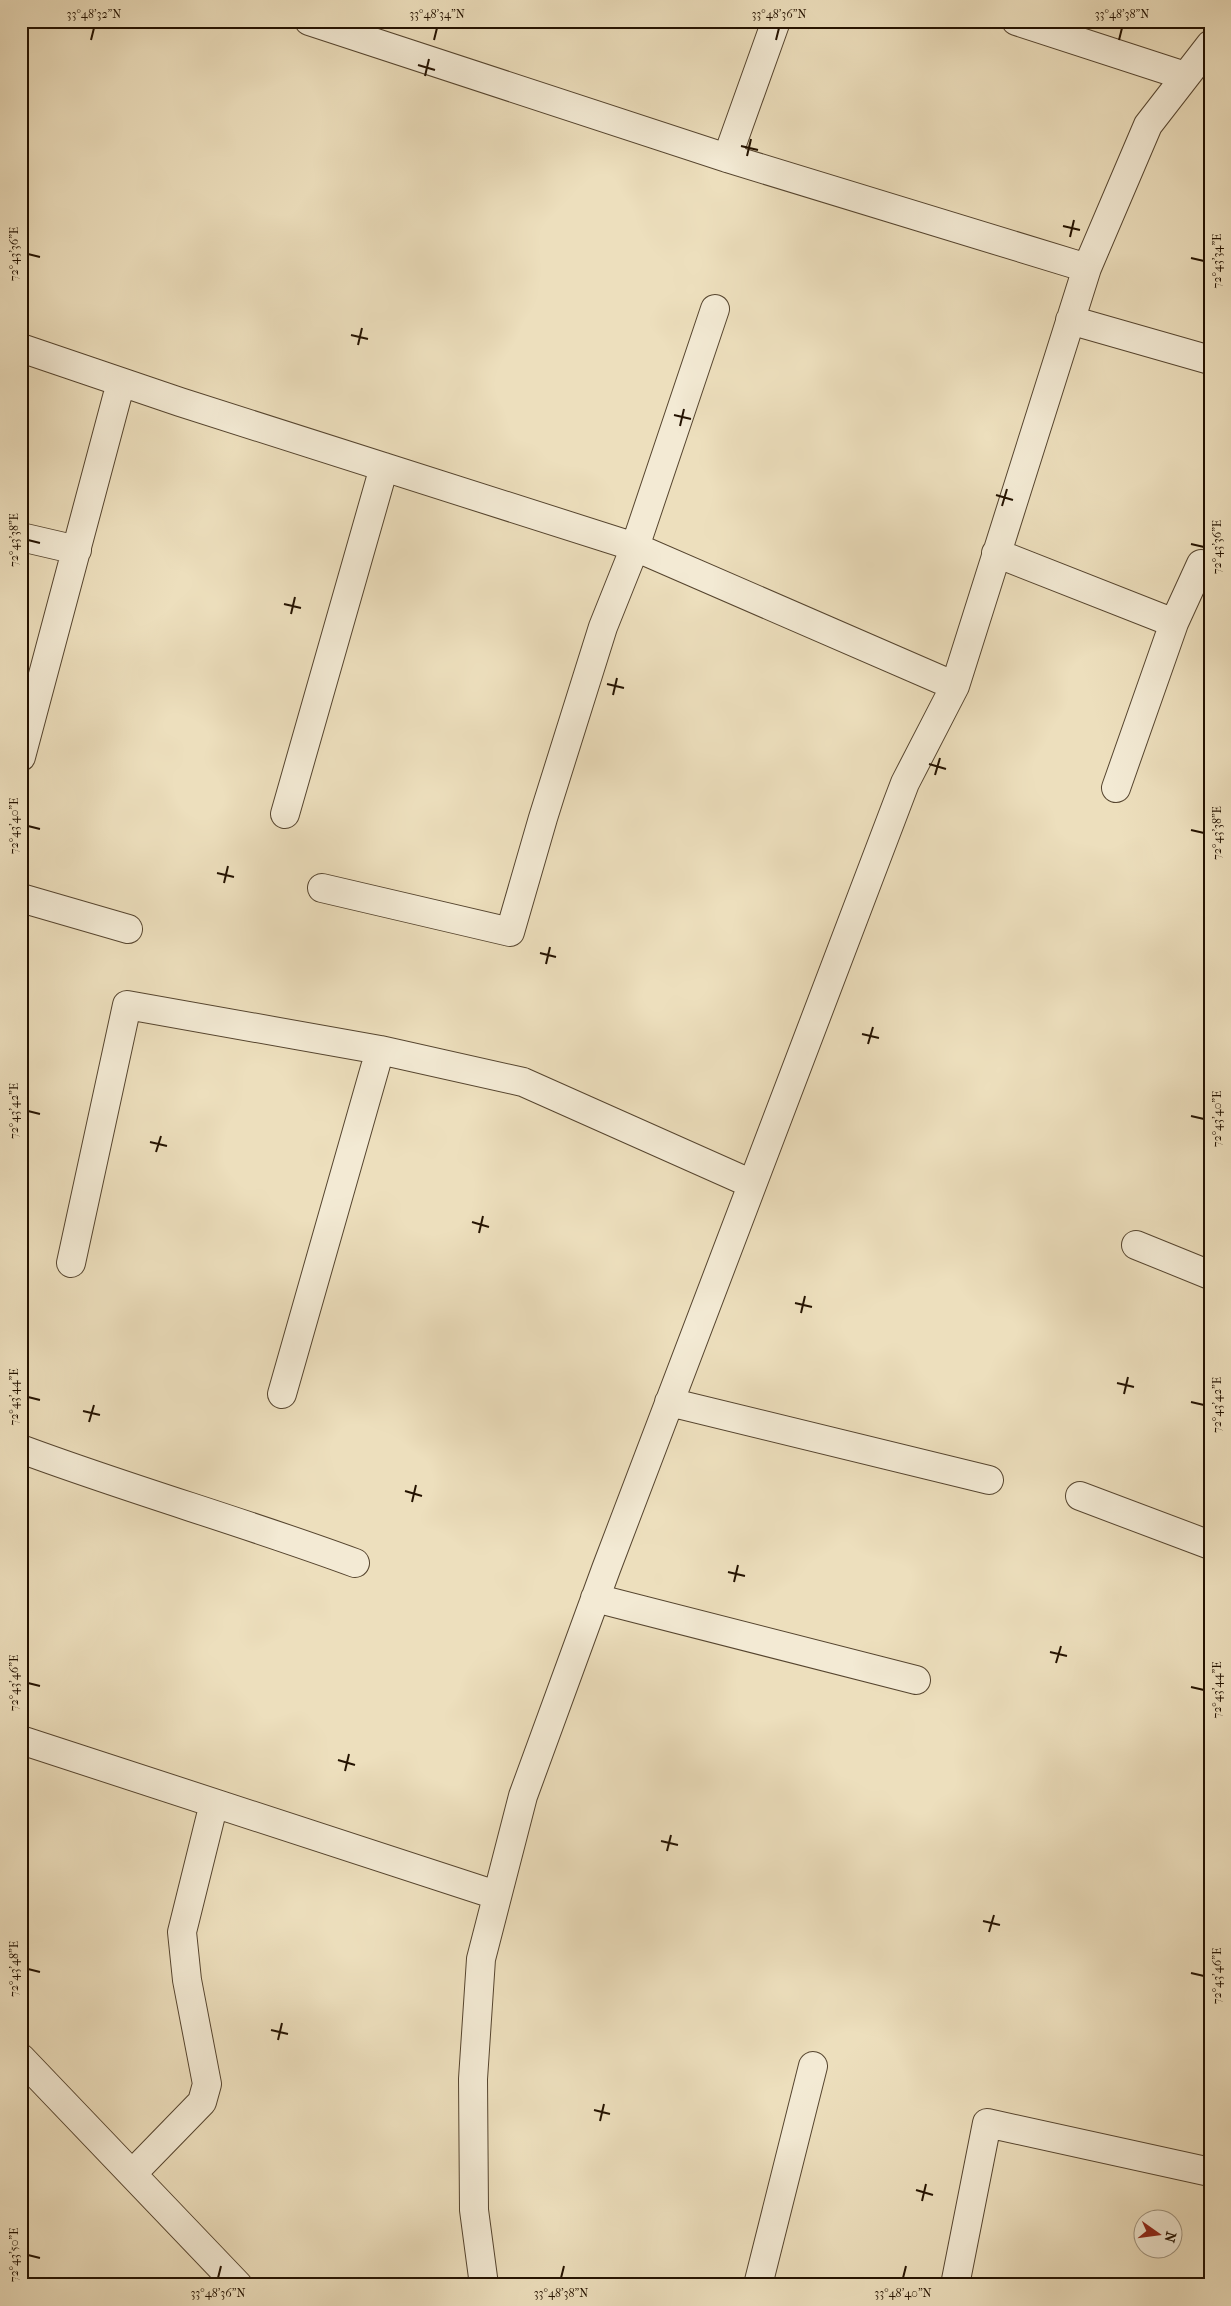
<svg xmlns="http://www.w3.org/2000/svg" width="1231" height="2306" viewBox="0 0 1231 2306" font-family="'IM FELL French Canon',serif">
  <rect width="100%" height="100%" fill="#eddfbd"/>
  <filter id="stains"><feTurbulence type="fractalNoise" baseFrequency=".004" numOctaves="4"/><feColorMatrix values="0 0 0 0 .2 0 0 0 0 .09 0 0 0 0 .02 0 0 0 .5 -.17"/></filter>
  <radialGradient id="worn" r=".72"><stop offset=".6" stop-color="#630" stop-opacity="0"/><stop offset="1" stop-color="#630" stop-opacity=".3"/></radialGradient>
  <g fill="none" stroke-linecap="round" stroke-linejoin="round">
    <g stroke="#56452f" stroke-width="30">
      <path id="street" d="M 309,21 L 727,158 L 1087,268
        M 1016,21 L 1185,76
        M 727,158 L 776,21
        M 1070,320 L 1210,360
        M 21,348 L 180,402 L 635,547 L 955,686
        M 21,537 L 77,550
        M 996,553 L 1174,623
        M 21,757 L 121,382
        M 1116,788 L 1174,623 L 1201,564
        M 285,814 L 384,467
        M 322,888 L 510,932 L 543,818 L 603,627 L 635,547 L 715,309
        M 21,898 L 128,929
        M 1136,1245 L 1210,1275
        M 71,1263 L 127,1005 L 380,1050 L 523,1082 L 752,1184
        M 282,1394 L 380,1050
        M 669,1402 L 989,1480
        M 21,1449 C 131,1490 244,1522 355,1563
        M 1080,1496 L 1210,1545
        M 595,1598 L 916,1680
        M 21,1740 L 496,1895
        M 21,2058 L 238,2285
        M 132,2174 L 202,2102 L 207,2084 L 187,1980 L 182,1932 L 214,1803
        M 484,2285 L 474,2210 L 473,2079 L 481,1959 L 523,1796 L 606,1569 L 905,783 L 955,686 L 1087,268 L 1148,125 L 1210,45
        M 758,2285 L 813,2066
        M 955,2285 L 987,2123 L 1210,2172"/>
    </g>
    <use href="#street" stroke="#f3ead4" stroke-width="28"/>
  </g>
  <path fill="none" stroke="#241200" stroke-width="2" d="M 91,40 L 94,28M 434,40 L 437,28M 776,40 L 779,28M 1119,40 L 1122,28M 418,65 L 435,70M 425,76 L 429,59M 741,146 L 758,150M 747,156 L 751,139M 1063,226 L 1080,230M 1070,237 L 1074,220M 28,254 L 40,257M 1191,258 L 1204,261M 351,335 L 368,339M 358,345 L 362,328M 674,415 L 691,419M 680,426 L 684,409M 996,495 L 1013,500M 1002,506 L 1007,489M 28,540 L 40,543M 1191,544 L 1204,547M 284,604 L 301,608M 291,614 L 295,597M 607,684 L 624,688M 613,695 L 617,678M 929,764 L 946,769M 935,775 L 940,758M 28,826 L 40,829M 1191,830 L 1204,833M 217,873 L 234,877M 224,883 L 228,866M 540,953 L 556,957M 546,964 L 550,947M 862,1034 L 879,1038M 868,1044 L 873,1027M 28,1111 L 40,1114M 1191,1116 L 1204,1119M 150,1142 L 167,1146M 156,1152 L 161,1136M 472,1222 L 489,1227M 479,1233 L 483,1216M 795,1303 L 812,1307M 801,1313 L 805,1296M 1117,1383 L 1134,1387M 1124,1394 L 1128,1377M 28,1397 L 40,1400M 1191,1402 L 1204,1405M 83,1411 L 100,1415M 89,1422 L 94,1405M 405,1491 L 422,1496M 412,1502 L 416,1485M 728,1572 L 745,1576M 734,1582 L 738,1565M 1050,1652 L 1067,1656M 1056,1663 L 1061,1646M 28,1683 L 40,1686M 1191,1687 L 1204,1690M 338,1760 L 355,1765M 345,1771 L 349,1754M 661,1841 L 678,1845M 667,1851 L 671,1835M 983,1921 L 1000,1925M 989,1932 L 994,1915M 28,1969 L 40,1972M 1191,1973 L 1204,1976M 271,2030 L 288,2034M 278,2040 L 282,2023M 594,2110 L 610,2114M 600,2121 L 604,2104M 916,2190 L 933,2195M 922,2201 L 926,2184M 28,2255 L 40,2258M 218,2278 L 221,2266M 561,2278 L 564,2266M 903,2278 L 906,2266"/>
  <rect width="1231" height="2306" fill="none" stroke="#eddfbd" stroke-width="55"/>
  <g transform="translate(1158 2234) rotate(104)"><circle r="24" fill="#f3ead4" stroke="#a0947f"/>
  <path d="M0-4L9 19L0 12L-9 19Z" fill="#8f2418"/>
  <text y="-8" font-size="14" font-weight="bold" text-anchor="middle" fill="#241200">N</text>
  </g>
  <rect x="28" y="28" width="1176" height="2250" fill="none" stroke="#241200" stroke-width="2"/>
  <g font-size="12" text-anchor="middle" fill="#241200">
    <text x="94" y="18">33°48'32"N</text>
    <text x="437" y="18">33°48'34"N</text>
    <text x="779" y="18">33°48'36"N</text>
    <text x="1122" y="18">33°48'38"N</text>
    <text transform="translate(14 254) rotate(-90)" y="4">72°43'36"E</text>
    <text transform="translate(1217 261) rotate(-90)" y="4">72°43'34"E</text>
    <text transform="translate(14 540) rotate(-90)" y="4">72°43'38"E</text>
    <text transform="translate(1217 547) rotate(-90)" y="4">72°43'36"E</text>
    <text transform="translate(14 826) rotate(-90)" y="4">72°43'40"E</text>
    <text transform="translate(1217 833) rotate(-90)" y="4">72°43'38"E</text>
    <text transform="translate(14 1111) rotate(-90)" y="4">72°43'42"E</text>
    <text transform="translate(1217 1119) rotate(-90)" y="4">72°43'40"E</text>
    <text transform="translate(14 1397) rotate(-90)" y="4">72°43'44"E</text>
    <text transform="translate(1217 1405) rotate(-90)" y="4">72°43'42"E</text>
    <text transform="translate(14 1683) rotate(-90)" y="4">72°43'46"E</text>
    <text transform="translate(1217 1690) rotate(-90)" y="4">72°43'44"E</text>
    <text transform="translate(14 1969) rotate(-90)" y="4">72°43'48"E</text>
    <text transform="translate(1217 1976) rotate(-90)" y="4">72°43'46"E</text>
    <text transform="translate(14 2255) rotate(-90)" y="4">72°43'50"E</text>
    <text x="218" y="2297">33°48'36"N</text>
    <text x="561" y="2297">33°48'38"N</text>
    <text x="903" y="2297">33°48'40"N</text>
  </g>
  <rect width="100%" height="100%" filter="url(#stains)"/>
  <rect width="100%" height="100%" fill="url(#worn)"/>
</svg>
